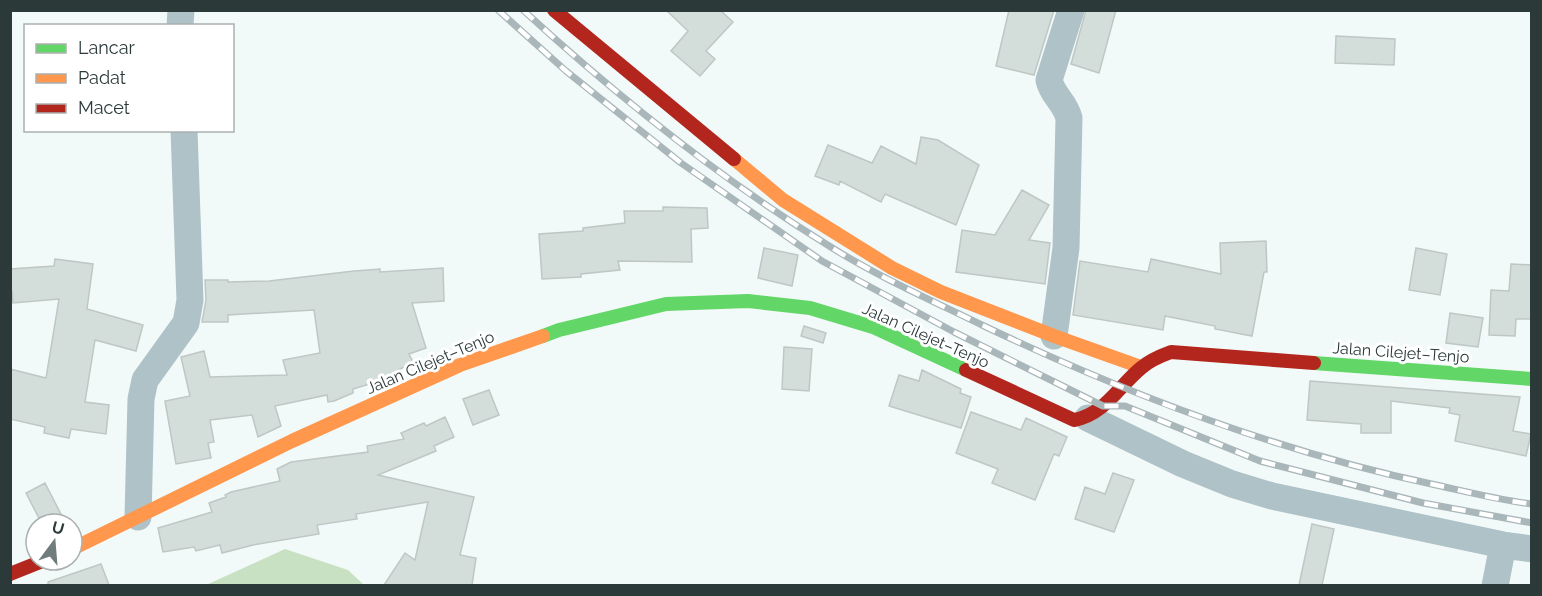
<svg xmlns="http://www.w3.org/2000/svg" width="1542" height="596" viewBox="0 0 1542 596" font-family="Raleway,sans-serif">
  <rect width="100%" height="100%" fill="#f2faf9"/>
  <path fill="#c8e1c3" d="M 285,549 L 348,570 L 364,585 L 206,585 Z"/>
  <path fill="#d3ddda" stroke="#bec7c4" stroke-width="1.5" d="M 666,10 L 720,10 L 733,22 L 706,51 L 715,59 L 700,76 L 671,51 L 688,31 Z
    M 1009,10 L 1054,10 L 1034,75 L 996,66 Z
    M 1086,10 L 1116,10 L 1099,73 L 1071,64 Z
    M 1336,36 L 1395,39 L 1394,65 L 1335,63 Z
    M 921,137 L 938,140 L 979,165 L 956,225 L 885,194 L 881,202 L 840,181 L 839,185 L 815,176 L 828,145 L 872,163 L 881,146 L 916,164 Z
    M 1022,190 L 1049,205 L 1029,240 L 1050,243 L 1045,284 L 956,272 L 962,230 L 995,235 Z
    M 663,207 L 707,208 L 708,228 L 691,229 L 692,262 L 618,261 L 620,270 L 581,274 L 581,277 L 542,279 L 539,234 L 583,231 L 583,228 L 625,223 L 624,211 L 663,211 Z
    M 1266,241 L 1267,272 L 1264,272 L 1252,336 L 1215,329 L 1215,326 L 1165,316 L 1163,330 L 1073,315 L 1080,261 L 1148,272 L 1151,259 L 1221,274 L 1220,243 Z
    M 764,248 L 798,255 L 792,286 L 758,278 Z
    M 1416,248 L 1447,254 L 1440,295 L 1409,290 Z
    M 55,259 L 93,264 L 87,309 L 143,325 L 136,351 L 95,340 L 85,402 L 109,405 L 106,434 L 71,429 L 69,438 L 44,433 L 45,427 L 10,419 L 10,369 L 46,378 L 59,299 L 13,303 L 12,291 L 10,291 L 10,269 L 54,266 Z
    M 1511,264 L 1532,265 L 1532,319 L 1516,319 L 1515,336 L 1489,335 L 1491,290 L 1509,291 Z
    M 443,268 L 444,301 L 412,303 L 426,348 L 409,354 L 413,362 L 379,381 L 353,389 L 353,393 L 334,401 L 328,402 L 327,395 L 275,406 L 281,426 L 258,437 L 252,415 L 210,420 L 214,442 L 208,443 L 211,458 L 176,464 L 165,401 L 190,396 L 181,357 L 204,351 L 210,377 L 287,375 L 283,360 L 320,353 L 314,310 L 228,315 L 228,322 L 202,322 L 206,300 L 205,280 L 228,280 L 228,282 L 269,281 L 354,271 L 380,269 L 380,272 Z
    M 1450,313 L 1483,318 L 1478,347 L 1446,343 Z
    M 804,326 L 826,333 L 823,343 L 801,336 Z
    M 784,347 L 812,349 L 809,391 L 782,389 Z
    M 922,370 L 961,389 L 960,393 L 971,397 L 961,428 L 889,406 L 899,375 L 919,381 Z
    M 1310,381 L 1520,397 L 1513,431 L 1531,434 L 1526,456 L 1455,441 L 1460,415 L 1449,413 L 1450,408 L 1391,401 L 1391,433 L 1361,433 L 1361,424 L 1307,420 Z
    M 489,390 L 499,415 L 473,425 L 463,399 Z
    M 971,412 L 1021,430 L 1026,418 L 1067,437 L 1059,456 L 1054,454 L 1035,500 L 992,483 L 998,469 L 956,453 Z
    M 445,417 L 454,437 L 434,446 L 436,451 L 378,475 L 474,497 L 460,555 L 476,558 L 472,585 L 384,585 L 405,553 L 415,560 L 428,502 L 356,514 L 357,519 L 317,525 L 319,534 L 253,545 L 222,553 L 220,545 L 196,551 L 194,547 L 163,552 L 158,528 L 212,512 L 209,503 L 226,497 L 225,495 L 231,492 L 280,481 L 277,469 L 291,462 L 368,452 L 367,446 L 404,439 L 401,433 L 424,423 L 426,426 Z
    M 1113,473 L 1134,480 L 1114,532 L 1075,519 L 1085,487 L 1105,494 Z
    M 45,483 L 66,524 L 42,524 L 26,493 Z
    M 1312,524 L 1334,529 L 1322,585 L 1299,585 Z
    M 101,564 L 109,585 L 48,585 L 48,582 Z"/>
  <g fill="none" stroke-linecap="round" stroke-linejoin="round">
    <path stroke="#afc2c7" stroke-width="27" d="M 180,26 L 181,10
      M 1054,336 L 1066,248 L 1069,118 C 1065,102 1052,95 1049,80 L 1071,10
      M 1088,418 L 1183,464 L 1232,484 L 1272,496 L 1503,545 L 1532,549
      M 138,517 L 141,399 L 145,380 L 186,323 L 190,300 L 184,130
      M 1495,586 L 1503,545"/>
    <path stroke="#63d668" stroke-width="14" d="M 543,336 L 559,330 L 666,304 L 748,301 L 810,308 L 873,327 L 966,370
      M 1314,363 L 1532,379"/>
    <path stroke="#ff974d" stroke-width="14" d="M 734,159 L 783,200 L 892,268 L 941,292 L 1054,336 L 1141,367
      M 72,549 L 292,441 L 460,365 L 543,336"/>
    <path stroke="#b3261e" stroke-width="14" d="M 554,10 L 734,159
      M 966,370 L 1074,420 C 1104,415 1119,386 1141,368 C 1150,360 1160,356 1171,352 L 1314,363
      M 10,574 L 45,560"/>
    <g stroke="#aab7ba" stroke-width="7">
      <path id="rail" d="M 498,10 L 566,71 L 681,163 L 822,261 L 954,332 L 1103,406 L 1125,406 L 1260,461 L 1423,503 L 1532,523
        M 523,10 C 617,96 718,177 826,244 C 876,276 931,300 984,326 C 1129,395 1279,452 1436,485 C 1468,492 1499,500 1532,504"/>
    </g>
    <use href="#rail" stroke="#fff" stroke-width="4.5" stroke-dasharray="14" stroke-linecap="butt"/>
  </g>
  <g text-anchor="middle" stroke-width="6" stroke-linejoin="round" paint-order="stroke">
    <g font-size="16" fill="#2b3a39" stroke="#fff">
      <text transform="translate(926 335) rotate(24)" y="6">Jalan Cilejet–Tenjo</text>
      <text transform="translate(1401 352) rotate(4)" y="6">Jalan Cilejet–Tenjo</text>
      <text transform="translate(430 362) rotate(-23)" y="6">Jalan Cilejet–Tenjo</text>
    </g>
  </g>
  <rect width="1542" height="596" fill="none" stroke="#2b3a39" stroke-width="24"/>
  <rect x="24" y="24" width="210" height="108" fill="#ffffff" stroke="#aab0b0" stroke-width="1.5"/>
  <rect x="36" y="44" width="30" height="9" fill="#63d668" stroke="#aab0b0" stroke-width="1.5"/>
  <text x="78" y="54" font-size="18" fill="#2b3a39">Lancar</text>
  <rect x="36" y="74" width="30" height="9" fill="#ff974d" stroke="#aab0b0" stroke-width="1.5"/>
  <text x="78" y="84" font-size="18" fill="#2b3a39">Padat</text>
  <rect x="36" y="104" width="30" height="9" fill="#b3261e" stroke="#aab0b0" stroke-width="1.5"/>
  <text x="78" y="114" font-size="18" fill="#2b3a39">Macet</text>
  <g transform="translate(54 542) rotate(16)"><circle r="28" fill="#ffffff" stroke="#aab0b0" stroke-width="1.5"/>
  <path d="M0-4.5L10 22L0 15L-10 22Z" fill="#717d7c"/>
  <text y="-9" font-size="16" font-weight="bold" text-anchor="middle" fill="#2b3a39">U</text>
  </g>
</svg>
